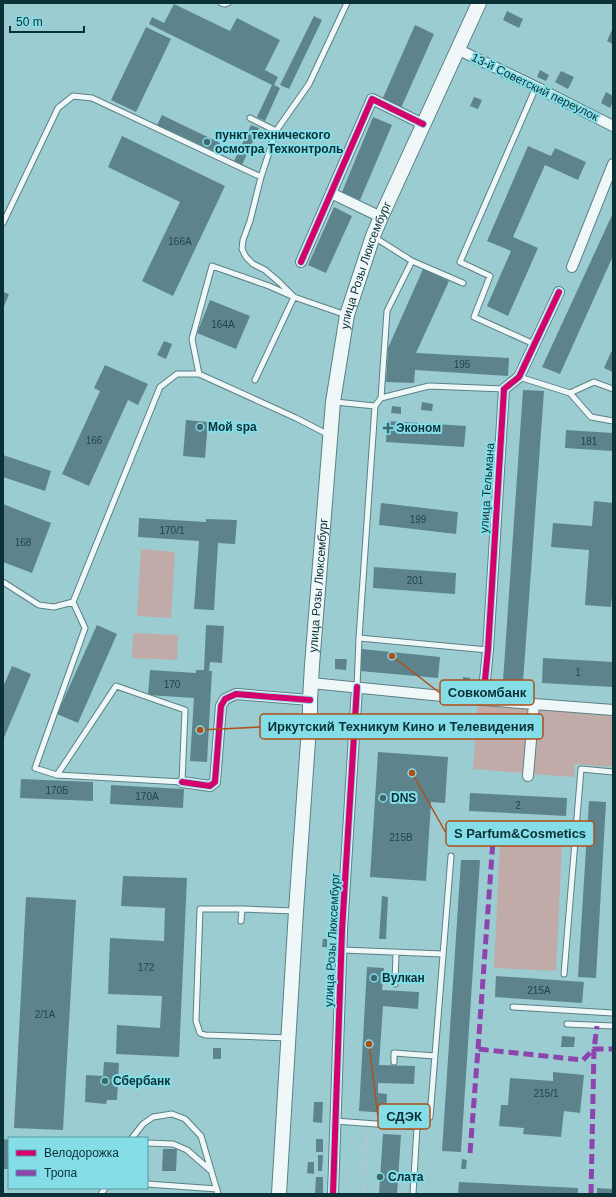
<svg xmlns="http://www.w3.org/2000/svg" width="616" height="1197" viewBox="0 0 616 1197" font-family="Helvetica,sans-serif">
  <rect width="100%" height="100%" fill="#9bccd2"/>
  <path fill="#c1aba9" d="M 141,549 L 175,552 L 171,618 L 137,616 Z
    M 133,633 L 178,635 L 177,660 L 132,658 Z
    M 478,704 L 528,708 L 523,773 L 473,769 Z
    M 538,710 L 613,716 L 613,767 L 575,764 L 574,777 L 532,774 Z
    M 500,842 L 562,845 L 556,971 L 494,968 Z"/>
  <path fill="#5d848d" d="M 174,4 L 230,31 L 237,18 L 280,40 L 265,70 L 278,77 L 274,85 L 280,88 L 265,121 L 257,117 L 272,85 L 149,24 L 152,17 L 164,23 Z
    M 507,11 L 523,19 L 519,28 L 503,20 Z
    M 314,16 L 322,20 L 289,89 L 280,85 Z
    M 415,25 L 434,34 L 401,108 L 382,100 Z
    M 146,27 L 171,39 L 136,112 L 111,100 Z
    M 612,30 L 613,30 L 613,44 L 607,41 Z
    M 540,70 L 549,75 L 546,81 L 537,77 Z
    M 561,71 L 574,77 L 568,89 L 555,82 Z
    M 606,92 L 613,96 L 613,102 L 610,108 L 601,103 Z
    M 474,97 L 482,100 L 478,109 L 470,106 Z
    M 162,115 L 220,143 L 216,152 L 157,125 Z
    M 373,117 L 392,125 L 360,200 L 342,192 Z
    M 251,125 L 259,128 L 242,165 L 234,161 Z
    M 122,136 L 225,186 L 173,296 L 142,281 L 180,202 L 108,167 Z
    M 528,146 L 551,156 L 555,148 L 586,162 L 578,180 L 545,165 L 513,237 L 538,248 L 508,316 L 487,306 L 511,251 L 487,241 Z
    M 334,207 L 352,216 L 326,273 L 308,265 Z
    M 613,213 L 613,256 L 560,374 L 542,367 Z
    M 423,269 L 449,281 L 416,353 L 509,358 L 508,376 L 415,370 L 414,383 L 386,382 L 388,348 Z
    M 3,292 L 9,294 L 3,309 Z
    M 210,300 L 250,316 L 236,349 L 197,333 Z
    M 164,341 L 172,344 L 166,359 L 157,355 Z
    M 611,352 L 613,353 L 613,372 L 604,368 Z
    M 105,365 L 148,384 L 138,405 L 128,400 L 89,486 L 62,474 L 100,391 L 94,388 Z
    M 523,390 L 544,391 L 523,682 L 503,681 Z
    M 422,402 L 433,404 L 432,411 L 421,410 Z
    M 392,406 L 401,407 L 401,414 L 391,413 Z
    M 186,420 L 208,422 L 205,458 L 183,456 Z
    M 387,421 L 466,426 L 464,447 L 386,442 Z
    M 566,430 L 613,433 L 613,451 L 565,448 Z
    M 3,455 L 51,471 L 45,491 L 3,477 Z
    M 594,501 L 613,503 L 613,586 L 611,607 L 585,605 L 589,550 L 551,547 L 553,523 L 592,526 Z
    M 381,503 L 458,512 L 456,534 L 379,525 Z
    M 3,504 L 51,523 L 32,573 L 3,562 Z
    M 139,518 L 206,522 L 206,519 L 237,520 L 235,544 L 218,543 L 214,610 L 194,609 L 199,541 L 138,537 Z
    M 374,567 L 456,573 L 455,594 L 373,588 Z
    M 97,625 L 117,634 L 78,723 L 57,714 Z
    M 206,625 L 224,626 L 222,663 L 210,662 L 209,671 L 212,671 L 207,762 L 190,761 L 194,698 L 148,695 L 150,670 L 196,673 L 196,670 L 204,670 Z
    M 362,649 L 440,657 L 438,678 L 360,671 Z
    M 543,658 L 613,662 L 613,687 L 542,683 Z
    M 335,659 L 347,659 L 346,670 L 335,669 Z
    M 12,666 L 31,674 L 3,740 L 3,687 Z
    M 463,677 L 470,678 L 470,683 L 463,683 Z
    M 378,752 L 448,757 L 445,803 L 431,802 L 426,881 L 370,877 Z
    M 21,779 L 93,782 L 93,801 L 20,798 Z
    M 111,785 L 184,789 L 183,808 L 110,804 Z
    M 470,793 L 567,798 L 566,816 L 469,811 Z
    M 589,801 L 606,802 L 596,978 L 578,977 Z
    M 461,860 L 480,860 L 461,1152 L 442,1151 Z
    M 123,876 L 187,878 L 179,1057 L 116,1054 L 117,1025 L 160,1028 L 162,996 L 108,994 L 110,938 L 164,941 L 165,908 L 121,906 Z
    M 382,896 L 388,897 L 386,939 L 379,939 Z
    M 26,897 L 76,900 L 63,1130 L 14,1128 Z
    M 323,939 L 327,939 L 327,947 L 322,947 Z
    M 367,967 L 384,968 L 382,990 L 419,992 L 418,1009 L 383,1006 L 379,1065 L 415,1066 L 414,1084 L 378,1083 L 378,1093 L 387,1094 L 386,1113 L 359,1111 Z
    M 496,976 L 584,982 L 582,1003 L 495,997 Z
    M 562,1036 L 575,1037 L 574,1047 L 561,1047 Z
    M 213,1048 L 221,1048 L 221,1059 L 213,1059 Z
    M 104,1062 L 119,1063 L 117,1100 L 107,1100 L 106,1104 L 85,1102 L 86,1075 L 103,1076 Z
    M 553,1072 L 584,1075 L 580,1113 L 564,1111 L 561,1137 L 523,1134 L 524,1128 L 499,1126 L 501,1105 L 508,1105 L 510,1078 L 553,1081 Z
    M 314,1102 L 323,1102 L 322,1123 L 313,1122 Z
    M 383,1134 L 401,1135 L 397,1194 L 379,1194 Z
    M 3,1139 L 9,1140 L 9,1169 L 3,1169 Z
    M 316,1139 L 323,1139 L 323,1152 L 316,1152 Z
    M 163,1149 L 177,1149 L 176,1171 L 162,1171 Z
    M 318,1155 L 323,1155 L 322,1171 L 318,1171 Z
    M 462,1159 L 467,1160 L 466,1169 L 461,1169 Z
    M 308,1162 L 314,1162 L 314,1174 L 307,1173 Z
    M 316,1177 L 323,1177 L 323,1194 L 315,1194 Z
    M 459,1182 L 578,1188 L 578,1194 L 458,1194 Z
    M 597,1188 L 613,1189 L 613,1194 L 597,1194 Z"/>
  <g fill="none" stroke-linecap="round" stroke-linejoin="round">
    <g stroke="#5b8084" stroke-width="7">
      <path id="service" d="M 221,3 L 225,4 L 228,3
        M 250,118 L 276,131
        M 3,223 L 58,108 L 73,96 L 92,98 L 261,177
        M 374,237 L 412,261 L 463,283
        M 346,315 L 294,297 L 279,282 L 265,270 L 253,264 L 246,257 L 242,249 L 243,240 L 250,221 L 261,177 L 276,131 L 309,84 L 347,3
        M 534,344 L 474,317 L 490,276 L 460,262 L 536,87
        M 199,374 L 192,339 L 212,266 L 269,286 L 294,297 L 255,380
        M 519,377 L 570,393 L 591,417 L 613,421
        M 570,393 L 594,382 L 613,389
        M 381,398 L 387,311 L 412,261
        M 335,402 L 375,406 L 359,638 L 357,687
        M 375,406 L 381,398 L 429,386 L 504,389
        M 3,582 L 39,605 L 54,607 L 73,602
        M 359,638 L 488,650
        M 57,775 L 116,686 L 185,710 L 182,782 L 57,775 L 35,768 L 85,628 L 73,602 L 160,387 L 177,374 L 199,374 L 296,418 L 329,435
        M 471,825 L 576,832
        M 242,909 L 200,909 L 196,1021 L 200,1033 L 205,1035 L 288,1038
        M 241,921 L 242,909 L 295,911
        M 342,950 L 443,954
        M 564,974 L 581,769 L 613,772
        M 395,984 L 396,952
        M 513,1007 L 613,1013
        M 567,1024 L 613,1026
        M 394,1062 L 394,1053 L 435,1056
        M 335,1121 L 417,1127 L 430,1117 L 451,856
        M 132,1138 L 143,1124 L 153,1117 L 172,1114 L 185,1119 L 201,1136 L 218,1194
        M 147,1143 L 173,1144 L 187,1150 L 210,1170
        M 147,1184 L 217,1189
        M 101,1194 L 105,1188
        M 413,1194 L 417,1127"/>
    </g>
    <g stroke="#5b8084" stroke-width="12">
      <path id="minor" d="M 457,49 L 536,87 L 613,126
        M 331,193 L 381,217
        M 301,262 L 372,99 L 423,124
        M 572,267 L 613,164
        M 311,683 L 483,700 L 613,710
        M 483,700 L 488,650 L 504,389 L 519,377 L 559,292
        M 528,776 L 534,704
        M 182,782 L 210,786 L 215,782 L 221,706 L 225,699 L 236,694 L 310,700
        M 333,1194 L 342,930 L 357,687"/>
    </g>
    <g stroke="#5b8084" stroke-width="16">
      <g id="secondary">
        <path id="s1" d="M 279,1194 L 296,911 L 310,713 L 310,700 L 312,665 L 333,402 L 347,315 L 373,236 L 381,217 L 479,3"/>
      </g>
    </g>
    <path stroke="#b7c6c8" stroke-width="2" stroke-dasharray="4 2" stroke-linecap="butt" d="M 364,1194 L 367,1130"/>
    <use href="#service" stroke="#f0f7f8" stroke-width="5"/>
    <use href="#minor" stroke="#f0f7f8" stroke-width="10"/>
    <use href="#secondary" stroke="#f0f7f8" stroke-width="14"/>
    <path stroke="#8e44ad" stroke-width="5" stroke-dasharray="10 5" stroke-linecap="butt" d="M 478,1049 L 494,826
      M 470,1153 L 478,1049 L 583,1060 L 594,1049 L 613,1049
      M 591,1194 L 594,1049 L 597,1026"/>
    <g stroke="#85dde8" stroke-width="8">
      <path id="cycleway" d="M 301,262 L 372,99 L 423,124
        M 483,700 L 488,650 L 504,389 L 519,377 L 559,292
        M 182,782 L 210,786 L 215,782 L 221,706 L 225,699 L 236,694 L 310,700
        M 333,1194 L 342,930 L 357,687"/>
    </g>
    <use href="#cycleway" stroke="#d6006c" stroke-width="6"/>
  </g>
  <g fill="#3d686d" stroke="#85dde8" stroke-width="1.5">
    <circle cx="207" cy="142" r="4"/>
    <circle cx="200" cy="427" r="4"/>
    <path d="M386 422h4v4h4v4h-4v4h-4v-4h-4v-4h4z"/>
    <circle cx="383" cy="798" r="4"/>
    <circle cx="374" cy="978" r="4"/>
    <circle cx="105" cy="1081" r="4"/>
    <circle cx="380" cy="1177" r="4"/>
  </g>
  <g text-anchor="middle" stroke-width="4" stroke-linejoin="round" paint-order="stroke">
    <g font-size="10" fill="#1f464c">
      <text x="180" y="245">166А</text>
      <text x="223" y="328">164А</text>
      <text x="462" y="368">195</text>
      <text x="94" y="444">166</text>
      <text x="589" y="445">181</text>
      <text x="418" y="523">199</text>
      <text x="172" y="534">170/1</text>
      <text x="23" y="546">168</text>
      <text x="415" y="584">201</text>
      <text x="578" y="676">1</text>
      <text x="172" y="688">170</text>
      <text x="57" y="794">170Б</text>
      <text x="147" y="800">170А</text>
      <text x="518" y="809">2</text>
      <text x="401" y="841">215В</text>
      <text x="146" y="971">172</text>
      <text x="539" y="994">215А</text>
      <text x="45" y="1018">2/1А</text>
      <text x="546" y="1097">215/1</text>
    </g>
    <g font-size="12" fill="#0a3236" stroke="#85dde8">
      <text transform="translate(535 87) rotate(26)" y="4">13-й Советский переулок</text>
      <text dy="4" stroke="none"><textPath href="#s1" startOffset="935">улица Розы Люксембург</textPath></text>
      <text transform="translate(487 488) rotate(-86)" y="4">улица Тельмана</text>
      <text dy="4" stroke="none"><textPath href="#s1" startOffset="610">улица Розы Люксембург</textPath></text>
      <text transform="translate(332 940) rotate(-87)" y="4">улица Розы Люксембург</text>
    </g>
    <g font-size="12" font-weight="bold" fill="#0a3236" stroke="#85dde8" text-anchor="start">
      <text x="215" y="139">пункт технического<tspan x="215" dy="14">осмотра Техконтроль</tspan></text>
      <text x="208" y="431">Мой spa</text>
      <text x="396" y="432">Эконом</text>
      <text x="391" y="802">DNS</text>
      <text x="382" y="982">Вулкан</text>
      <text x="113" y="1085">Сбербанк</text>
      <text x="388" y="1181">Слата</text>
    </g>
  </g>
  <path fill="none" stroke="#b04f16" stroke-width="1.5" d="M392 656L440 693M200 730L260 727M412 773L446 833M369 1044L378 1117"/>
  <g fill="#b04f16" stroke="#85dde8" stroke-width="1.5">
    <circle cx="392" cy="656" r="4"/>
    <circle cx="200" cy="730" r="4"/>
    <circle cx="412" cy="773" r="4"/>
    <circle cx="369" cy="1044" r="4"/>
  </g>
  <g fill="#85dde8" stroke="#b04f16" stroke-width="1.5">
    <rect x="440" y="680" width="94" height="25" rx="4"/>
    <rect x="260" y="714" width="283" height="25" rx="4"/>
    <rect x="446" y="821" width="148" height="25" rx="4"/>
    <rect x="378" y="1104" width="52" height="25" rx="4"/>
  </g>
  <g font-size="13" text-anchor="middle" font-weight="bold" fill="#0a3236">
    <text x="487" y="697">Совкомбанк</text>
    <text x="401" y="731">Иркутский Техникум Кино и Телевидения</text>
    <text x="520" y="838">S Parfum&amp;Cosmetics</text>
    <text x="404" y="1121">СДЭК</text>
  </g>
  <rect width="616" height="1197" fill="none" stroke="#0a3236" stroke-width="8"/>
  <rect x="8" y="1137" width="140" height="52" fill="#85dde8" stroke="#5499a1"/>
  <rect x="16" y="1150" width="20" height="6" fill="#d6006c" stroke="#5499a1"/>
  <text x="44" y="1157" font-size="12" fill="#0a3236">Велодорожка</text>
  <rect x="16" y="1170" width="20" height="6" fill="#8e44ad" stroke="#5499a1"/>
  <text x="44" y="1177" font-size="12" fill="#0a3236">Тропа</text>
  <path d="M10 26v6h74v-6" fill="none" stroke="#0a3236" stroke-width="2"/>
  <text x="16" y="26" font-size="12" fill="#0a3236" stroke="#85dde8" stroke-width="3" paint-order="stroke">50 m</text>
</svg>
